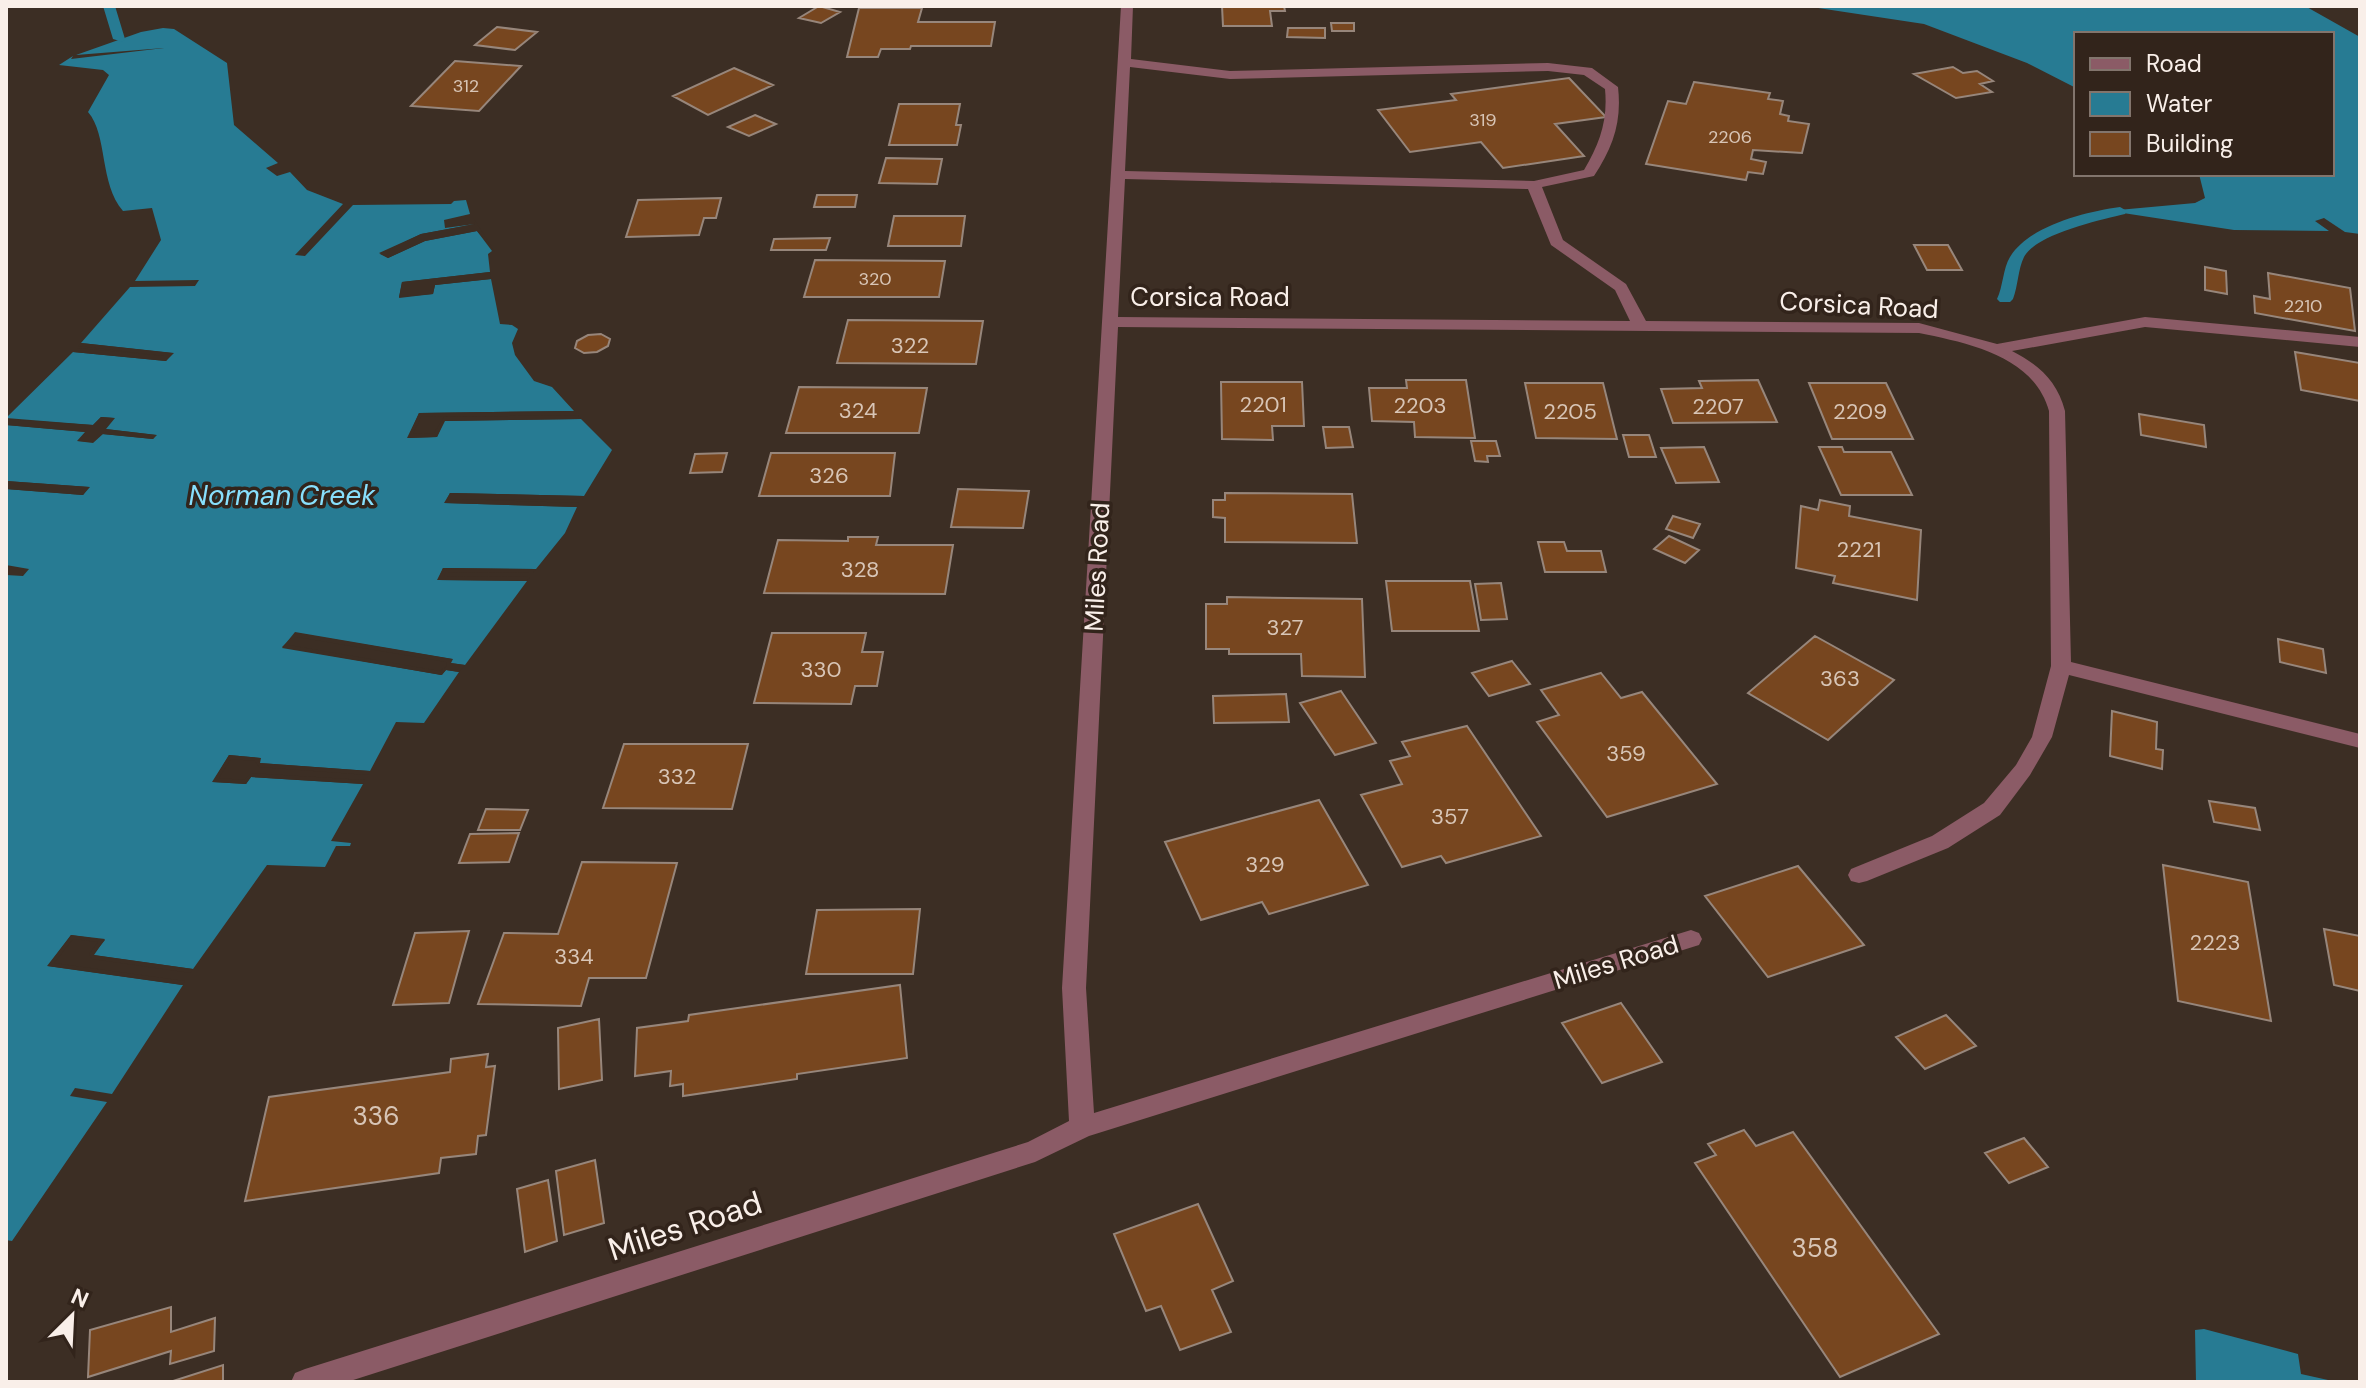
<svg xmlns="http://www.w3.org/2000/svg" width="2366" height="1388" viewBox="0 0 2366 1388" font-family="'DM Sans',sans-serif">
  <rect width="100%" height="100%" fill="#3c2e24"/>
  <path fill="#277b93" d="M 1805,6 L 2305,6 L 2360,37 L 2360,234 L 2345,232 L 2324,218 L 2315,221 L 2329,231 L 2234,230 L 2123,213 L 2118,210 L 2195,203 L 2205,198 L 2199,174 L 2332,174 L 2332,34 L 2076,34 L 2076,88 L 2027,63 L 1924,24 Z
    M 163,28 L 174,29 L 227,63 L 234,125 L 278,163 L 266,168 L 277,176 L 290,172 L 307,190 L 343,204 L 295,255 L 305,256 L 353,205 L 451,204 L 454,201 L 466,200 L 470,214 L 444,220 L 445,228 L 475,224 L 421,234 L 380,254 L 388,258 L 425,241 L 477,231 L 492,251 L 488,254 L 490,272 L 402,282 L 399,297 L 433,294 L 435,285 L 491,279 L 500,324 L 512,325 L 518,329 L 512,343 L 515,355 L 534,381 L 552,387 L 574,411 L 419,413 L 408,438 L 437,437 L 444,421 L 581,419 L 612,450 L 584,496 L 450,493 L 445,503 L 577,507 L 565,533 L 536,569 L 443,568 L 438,580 L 527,581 L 465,665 L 450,663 L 452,659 L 296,633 L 282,647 L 441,675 L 446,670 L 459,672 L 424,723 L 396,722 L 370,771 L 259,763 L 260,758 L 229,755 L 213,782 L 246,784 L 251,777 L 363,784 L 331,841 L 351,843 L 350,846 L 336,846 L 325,867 L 267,865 L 193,969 L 93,955 L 105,940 L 71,935 L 48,966 L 183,985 L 112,1094 L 75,1088 L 70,1096 L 107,1102 L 12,1241 L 6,1240 L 6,575 L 23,576 L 29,569 L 6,565 L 6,489 L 83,495 L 89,487 L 6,481 L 6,425 L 86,432 L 78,441 L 93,442 L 102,434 L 153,439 L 156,435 L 105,429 L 114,418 L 101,417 L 93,425 L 6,418 L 73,352 L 166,361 L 172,353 L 81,343 L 130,287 L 195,286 L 199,280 L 135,281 L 161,240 L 152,208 L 123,211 C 99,183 108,135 88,112 L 109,75 L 103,70 L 59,65 L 73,56 L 71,59 L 164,48 L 76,55 L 141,32 Z
    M 2204,1329 L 2298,1354 L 2301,1374 L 2337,1382 L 2196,1382 L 2195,1330 Z"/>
  <path fill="#3c2e24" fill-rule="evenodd" d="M 474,219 L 495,252 L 477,231 L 425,241 L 388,258 L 379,253 L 421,234 L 475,224 Z
    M 490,272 L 491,279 L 435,285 L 433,294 L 399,298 L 402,282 Z
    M 81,343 L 174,353 L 166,361 L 73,352 L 77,348 L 165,356 L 78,346 Z
    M 574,411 L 574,415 L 421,417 L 413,434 L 434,433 L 444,417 L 578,415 L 581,419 L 445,421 L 437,437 L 407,438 L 419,413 Z
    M 101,417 L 115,418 L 106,429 L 157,435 L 153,439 L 103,434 L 93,443 L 77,441 L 85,432 L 6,425 L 6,419 L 93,425 Z
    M 6,481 L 90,487 L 83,495 L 6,489 L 6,485 L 81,490 L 6,485 Z
    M 450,493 L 584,496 L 582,500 L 451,499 L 579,503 L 577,507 L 444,503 Z
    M 443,568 L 536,569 L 533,573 L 446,572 L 444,576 L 530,577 L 527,581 L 437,580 Z
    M 295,632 L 453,659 L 451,663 L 465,665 L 459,672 L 446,670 L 442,675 L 282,648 ZM 297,637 L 446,662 L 447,666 L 440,671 L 289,645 Z
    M 229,755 L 261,758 L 260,763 L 370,771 L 368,775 L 259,767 L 255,761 L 231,759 L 219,778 L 244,780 L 251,773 L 365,780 L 363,784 L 251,777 L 246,784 L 212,782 Z
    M 71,935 L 105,939 L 94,955 L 193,969 L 191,973 L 92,959 L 89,954 L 98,942 L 73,939 L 54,963 L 185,981 L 182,985 L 47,966 Z"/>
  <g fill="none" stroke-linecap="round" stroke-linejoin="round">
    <path fill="#277b93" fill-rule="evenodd" d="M 103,6 L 115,6 L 125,39 L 123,42 L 113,39 Z
      M 2120,207 L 2127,211 L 2125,214 C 2100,220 2036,234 2024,257 C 2018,269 2018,286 2013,299 L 2010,302 L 2000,302 L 1997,299 C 2003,287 2003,268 2010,257 C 2029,226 2084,212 2120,207 Z"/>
  </g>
  <path fill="#77461f" stroke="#97867b" stroke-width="2" d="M 819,6 L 840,12 L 821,23 L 799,18 Z
    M 1222,6 L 1284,6 L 1285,11 L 1270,11 L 1272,26 L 1223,26 Z
    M 859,8 L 922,8 L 918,22 L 995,22 L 991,46 L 911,46 L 910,49 L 881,49 L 878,57 L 847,57 Z
    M 1331,23 L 1354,23 L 1354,31 L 1332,31 Z
    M 497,27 L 537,32 L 515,50 L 475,45 Z
    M 1288,28 L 1325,28 L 1325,38 L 1287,37 Z
    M 455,61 L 521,66 L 479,111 L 411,106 Z
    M 1953,67 L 1963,73 L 1977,71 L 1993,81 L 1980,84 L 1992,92 L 1956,98 L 1914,74 Z
    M 734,68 L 773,85 L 708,115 L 673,96 Z
    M 1569,78 L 1606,117 L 1555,124 L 1584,156 L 1503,168 L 1481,142 L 1410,152 L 1378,110 L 1456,100 L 1451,94 Z
    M 1694,82 L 1770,93 L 1768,99 L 1783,101 L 1780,114 L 1789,116 L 1788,121 L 1809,124 L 1802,153 L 1753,150 L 1751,159 L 1766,162 L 1763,174 L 1748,172 L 1746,180 L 1646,164 L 1668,101 L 1686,104 Z
    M 899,104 L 960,104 L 956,125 L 961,125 L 957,145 L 889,145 Z
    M 755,115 L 776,124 L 749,136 L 728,127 Z
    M 886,158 L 942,159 L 937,184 L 879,183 Z
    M 817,195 L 857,195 L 855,207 L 814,207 Z
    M 721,198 L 716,218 L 704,218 L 699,235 L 626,237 L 638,200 Z
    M 894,216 L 965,216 L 961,246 L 888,246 Z
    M 830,238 L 826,250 L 771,250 L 774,239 Z
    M 1914,245 L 1948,245 L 1962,270 L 1927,270 Z
    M 815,260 L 945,261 L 939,297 L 804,297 Z
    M 2205,267 L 2226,271 L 2227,294 L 2205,290 Z
    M 2268,273 L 2350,288 L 2355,331 L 2255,313 L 2254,296 L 2270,299 Z
    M 848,320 L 983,321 L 976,364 L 837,363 Z
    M 601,334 L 610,339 L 608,346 L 597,352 L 584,353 L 575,348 L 577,341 L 588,335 Z
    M 2295,352 L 2360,363 L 2360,401 L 2301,390 Z
    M 1406,380 L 1466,380 L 1475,438 L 1415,437 L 1414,422 L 1372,421 L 1369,388 L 1407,388 Z
    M 1758,380 L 1777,422 L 1673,423 L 1661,389 L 1702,388 L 1699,381 Z
    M 1221,382 L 1302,382 L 1304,426 L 1272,426 L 1273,440 L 1222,439 Z
    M 1525,383 L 1603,383 L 1617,439 L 1536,438 Z
    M 1809,383 L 1886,383 L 1913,439 L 1832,439 Z
    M 799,387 L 927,388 L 919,433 L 786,433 Z
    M 2139,414 L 2204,425 L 2206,447 L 2141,435 Z
    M 1323,427 L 1349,427 L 1353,447 L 1326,448 Z
    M 1623,435 L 1649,435 L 1656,457 L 1629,457 Z
    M 1471,441 L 1496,441 L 1500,456 L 1487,456 L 1488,462 L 1475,461 Z
    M 1704,447 L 1719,482 L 1676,483 L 1661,448 Z
    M 1819,447 L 1842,447 L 1844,452 L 1891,452 L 1912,495 L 1841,495 Z
    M 727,453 L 722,472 L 690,473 L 695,454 Z
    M 771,453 L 895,453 L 890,496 L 759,496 Z
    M 958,489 L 1029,491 L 1023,528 L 951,527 Z
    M 1225,493 L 1352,494 L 1357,543 L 1225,542 L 1225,518 L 1213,517 L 1213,500 L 1225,500 Z
    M 1820,500 L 1850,506 L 1849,516 L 1921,530 L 1917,600 L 1833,583 L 1835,576 L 1796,568 L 1801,506 L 1818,510 Z
    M 1673,516 L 1700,524 L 1693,538 L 1666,529 Z
    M 1669,536 L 1699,550 L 1685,563 L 1654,549 Z
    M 848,537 L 878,537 L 876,545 L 953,545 L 945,594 L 764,593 L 778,540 L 848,541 Z
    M 1538,542 L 1564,542 L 1567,551 L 1601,551 L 1606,572 L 1545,572 Z
    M 1386,581 L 1470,581 L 1479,631 L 1392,631 Z
    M 1501,583 L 1507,619 L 1481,620 L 1475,584 Z
    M 1227,597 L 1362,599 L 1365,677 L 1302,676 L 1301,654 L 1229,654 L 1229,649 L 1206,649 L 1206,604 L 1227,604 Z
    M 772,633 L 866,633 L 862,652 L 883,652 L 877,686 L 855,686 L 851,704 L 754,703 Z
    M 1815,636 L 1894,680 L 1828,740 L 1748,693 Z
    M 2278,639 L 2323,649 L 2326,673 L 2280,662 Z
    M 1512,661 L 1530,684 L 1489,696 L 1472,673 Z
    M 1601,673 L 1621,698 L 1642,692 L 1717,784 L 1607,817 L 1537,722 L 1559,715 L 1541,690 Z
    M 1341,691 L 1376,743 L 1335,755 L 1300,703 Z
    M 1286,694 L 1289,722 L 1214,723 L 1213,696 Z
    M 2112,711 L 2157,722 L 2156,749 L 2163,750 L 2162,769 L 2110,756 Z
    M 1467,726 L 1541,836 L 1446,863 L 1441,856 L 1402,867 L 1361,795 L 1402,784 L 1390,761 L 1410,756 L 1402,742 Z
    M 624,744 L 748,744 L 732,809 L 603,808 Z
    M 1319,800 L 1368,885 L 1269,914 L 1262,902 L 1201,920 L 1165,842 Z
    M 2209,801 L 2255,808 L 2260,830 L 2214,822 Z
    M 486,809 L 528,810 L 520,830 L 478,830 Z
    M 519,833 L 509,862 L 459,863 L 470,834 Z
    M 582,862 L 677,863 L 646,978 L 589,978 L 581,1006 L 478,1004 L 504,933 L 558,934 Z
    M 2163,865 L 2248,882 L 2271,1021 L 2178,1001 Z
    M 1798,866 L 1864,945 L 1768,977 L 1705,896 Z
    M 920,909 L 913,974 L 806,974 L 817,910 Z
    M 2324,929 L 2360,936 L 2360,991 L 2334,985 Z
    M 469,931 L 449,1003 L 393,1005 L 415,933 Z
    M 900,985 L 907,1058 L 797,1074 L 797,1079 L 683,1096 L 683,1084 L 670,1086 L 671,1071 L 635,1076 L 637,1028 L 688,1021 L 689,1015 Z
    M 1621,1003 L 1662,1062 L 1602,1083 L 1562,1023 Z
    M 1946,1015 L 1976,1046 L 1925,1069 L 1896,1037 Z
    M 599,1019 L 602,1080 L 559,1089 L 558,1028 Z
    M 488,1054 L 486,1067 L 495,1066 L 486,1135 L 478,1136 L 476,1154 L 441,1158 L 439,1173 L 245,1201 L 269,1097 L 450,1072 L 451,1059 Z
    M 1744,1130 L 1756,1146 L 1793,1132 L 1939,1334 L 1840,1377 L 1695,1163 L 1716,1155 L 1708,1144 Z
    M 2024,1138 L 2048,1167 L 2009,1183 L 1985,1153 Z
    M 595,1160 L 604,1223 L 564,1235 L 556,1171 Z
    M 548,1180 L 557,1241 L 525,1252 L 517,1189 Z
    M 1198,1204 L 1233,1281 L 1212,1290 L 1231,1332 L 1180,1350 L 1161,1306 L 1146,1311 L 1114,1234 Z
    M 171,1307 L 171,1332 L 215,1318 L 214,1351 L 170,1364 L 171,1351 L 88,1377 L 90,1330 Z
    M 223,1365 L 223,1382 L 170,1382 Z"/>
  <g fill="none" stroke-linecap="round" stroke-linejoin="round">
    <path fill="#8b5b66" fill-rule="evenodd" d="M 1121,6 L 1133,6 L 1131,59 L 1230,71 L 1548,63 L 1592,68 L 1618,87 C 1622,122 1613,147 1594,176 L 1542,187 L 1563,240 L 1626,284 L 1646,321 L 1919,323 L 1997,344 L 2145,317 L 2360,337 L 2360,347 L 2145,327 L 2012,351 C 2039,365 2057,381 2065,411 L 2071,662 L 2360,734 L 2360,748 L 2069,675 L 2052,737 L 2030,775 L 2000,815 L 1948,848 L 1867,881 L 1859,883 L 1851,881 L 1848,875 L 1851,869 L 1932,836 L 1984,803 L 2016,765 L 2032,737 L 2051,666 L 2049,411 C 2034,356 1968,343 1919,333 L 1118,327 L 1086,988 L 1094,1113 L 1691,930 L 1699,933 L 1702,939 L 1699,945 L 1089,1136 L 1035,1162 L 347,1382 L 291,1382 L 295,1373 L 305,1369 L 1028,1142 L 1069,1121 L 1062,988 ZM 1130,67 L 1230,79 L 1548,71 L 1584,75 L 1605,89 C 1608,120 1600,143 1584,170 L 1534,181 L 1125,171 ZM 1125,179 L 1528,189 L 1551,245 L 1615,290 L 1630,321 L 1118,317 Z"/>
  </g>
  <g text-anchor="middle" stroke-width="7" stroke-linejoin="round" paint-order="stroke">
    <g font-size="18" fill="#d8c5b6">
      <text x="466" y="92">312</text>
      <text x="1483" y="126">319</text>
      <text x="1730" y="143">2206</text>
      <text x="875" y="285">320</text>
      <text x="2303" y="312">2210</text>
    </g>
    <g font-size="22" fill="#d8c5b6">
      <text x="910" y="353">322</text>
      <text x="1263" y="412">2201</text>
      <text x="1420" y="413">2203</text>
      <text x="1718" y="414">2207</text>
      <text x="858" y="418">324</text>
      <text x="1570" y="419">2205</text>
      <text x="1860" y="419">2209</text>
      <text x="829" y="483">326</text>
      <text x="1859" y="557">2221</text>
      <text x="860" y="577">328</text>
      <text x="1285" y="635">327</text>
      <text x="821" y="677">330</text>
      <text x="1840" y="686">363</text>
      <text x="1626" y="761">359</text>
      <text x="677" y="784">332</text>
      <text x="1450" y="824">357</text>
      <text x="1265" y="872">329</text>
      <text x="2215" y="950">2223</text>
      <text x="574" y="964">334</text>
    </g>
    <g font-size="26" fill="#f9efe9" stroke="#32241b">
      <text x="1210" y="306">Corsica Road</text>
      <text transform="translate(1859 305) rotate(3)" y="9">Corsica Road</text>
      <text transform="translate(1097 567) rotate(-87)" y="9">Miles Road</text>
      <text transform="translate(1616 962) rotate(-17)" y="9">Miles Road</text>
    </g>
    <g font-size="26" fill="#d8c5b6">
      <text x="376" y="1125">336</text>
      <text x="1815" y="1257">358</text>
    </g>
    <g font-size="28" font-style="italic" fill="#88dffc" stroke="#32241b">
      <text x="282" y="505">Norman Creek</text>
    </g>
    <g font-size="32" fill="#f9efe9" stroke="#32241b">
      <text transform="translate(685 1226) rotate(-18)" y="11">Miles Road</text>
    </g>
  </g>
  <rect width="2366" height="1388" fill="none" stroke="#f9efe9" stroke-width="16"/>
  <rect x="2074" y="32" width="260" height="144" fill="#32241b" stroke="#82756d" stroke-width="2"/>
  <rect x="2090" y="58" width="40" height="12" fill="#8b5b66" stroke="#82756d" stroke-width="2"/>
  <text x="2146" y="72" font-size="24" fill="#f9efe9">Road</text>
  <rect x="2090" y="92" width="40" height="24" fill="#277b93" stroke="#82756d" stroke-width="2"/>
  <text x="2146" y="112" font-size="24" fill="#f9efe9">Water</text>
  <rect x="2090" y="132" width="40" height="24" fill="#77461f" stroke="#82756d" stroke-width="2"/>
  <text x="2146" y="152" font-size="24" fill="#f9efe9">Building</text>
  <g transform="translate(72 1316) rotate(24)" stroke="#32241b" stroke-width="6" paint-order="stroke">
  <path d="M0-6L14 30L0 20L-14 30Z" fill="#f9efe9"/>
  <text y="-12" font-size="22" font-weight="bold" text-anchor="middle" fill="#f9efe9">N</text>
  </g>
</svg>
